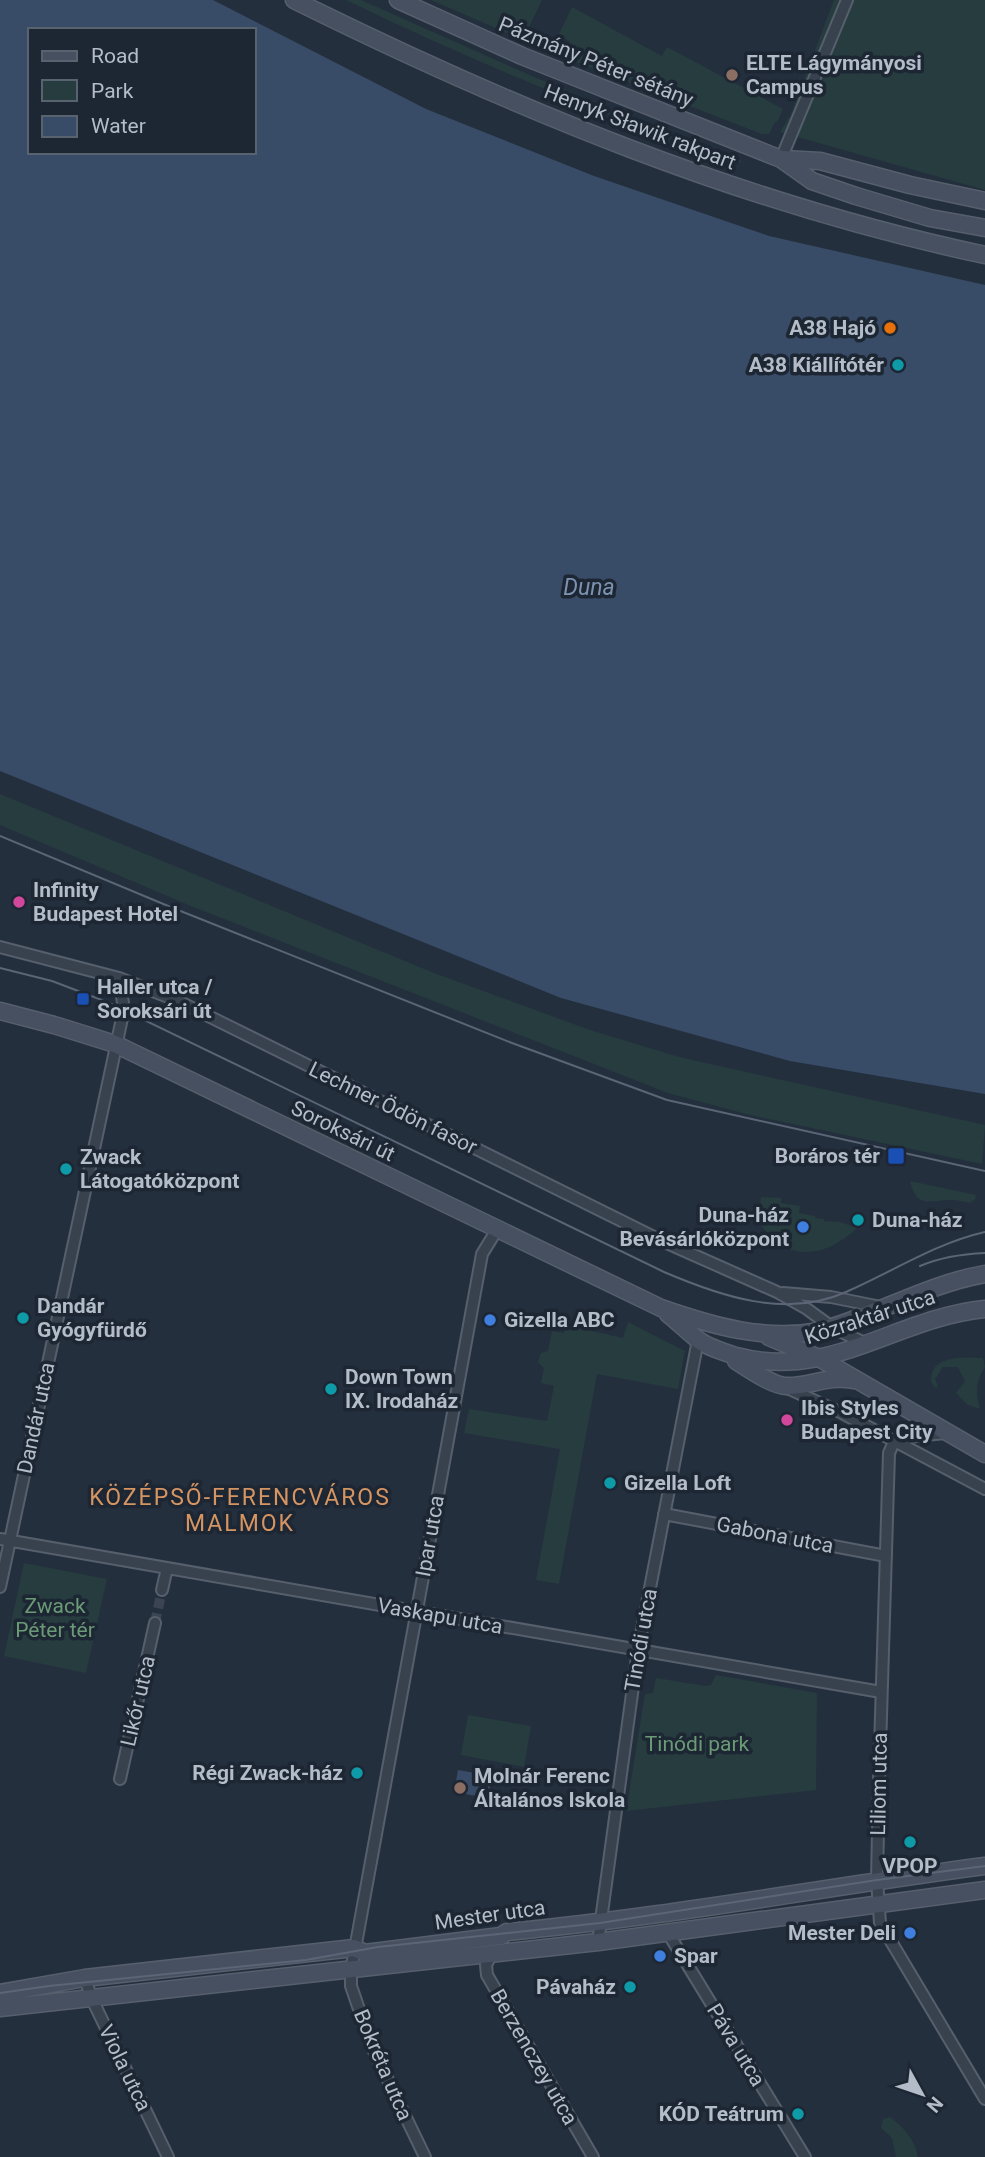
<svg xmlns="http://www.w3.org/2000/svg" width="985" height="2157" viewBox="0 0 985 2157" font-family="Roboto,sans-serif">
  <rect width="100%" height="100%" fill="#242f3e"/>
  <path fill="#263c3f" d="M 346,0 L 361,0 L 534,77 L 742,161 L 739,163 C 605,116 474,62 346,0 Z
    M 431,0 L 542,0 L 523,40 Z
    M 834,0 L 985,0 L 985,190 L 780,132 L 791,114 Z
    M 572,7 L 662,56 L 667,47 L 783,109 L 777,122 L 775,122 L 769,134 L 762,134 L 563,57 L 570,41 L 558,36 Z
    M 0,794 L 434,973 L 590,1030 L 679,1057 L 985,1125 L 982,1164 L 750,1115 L 668,1093 L 191,906 L 0,825 Z
    M 910,1181 L 976,1195 L 975,1199 L 970,1203 C 964,1202 958,1200 952,1200 C 932,1199 917,1211 910,1181 Z
    M 761,1197 L 781,1198 L 781,1203 L 800,1206 L 799,1213 L 815,1216 L 815,1218 L 824,1219 L 824,1221 L 840,1222 L 857,1228 C 825,1258 788,1263 761,1225 L 757,1224 Z
    M 628,1322 L 685,1351 L 678,1389 L 597,1374 L 559,1584 L 536,1580 L 560,1449 L 464,1433 L 469,1409 L 547,1421 L 554,1386 L 541,1383 L 544,1368 L 538,1362 L 541,1353 L 548,1351 L 552,1331 L 564,1333 L 566,1325 L 623,1338 Z
    M 983,1358 L 985,1367 C 976,1381 975,1393 980,1409 L 968,1405 L 956,1393 L 965,1381 L 958,1367 L 943,1367 L 935,1379 L 938,1386 L 936,1388 C 931,1383 930,1380 932,1373 C 937,1355 968,1357 983,1358 Z
    M 24,1563 L 107,1579 L 86,1673 L 4,1656 Z
    M 716,1675 L 817,1693 L 816,1790 L 626,1811 L 645,1694 L 653,1693 L 656,1678 L 706,1686 L 711,1685 Z
    M 468,1715 L 531,1726 L 524,1767 L 461,1755 Z
    M 890,2117 C 904,2127 915,2140 918,2157 L 896,2157 L 892,2138 L 881,2128 L 883,2119 Z"/>
  <path fill="#394c67" fill-rule="evenodd" d="M 0,0 L 213,0 L 426,109 L 594,176 L 769,236 L 985,285 L 985,1094 L 790,1061 L 561,998 L 0,771 ZM 30,30 L 254,30 L 254,152 L 30,152 Z
    M 458,1770 L 492,1776 L 488,1798 L 454,1792 Z"/>
  <g fill="none" stroke-linecap="round" stroke-linejoin="round">
    <path stroke="#3a4453" stroke-width="10" stroke-dasharray="10 5" stroke-linecap="butt" d="M 155,1623 L 162,1590"/>
    <g stroke="#565f6c" stroke-width="14">
      <path id="street" d="M 781,159 L 847,0
        M 0,947 L 119,978 L 176,1000 L 660,1240 L 777,1292 L 807,1309 L 833,1328 L 867,1344
        M 783,1293 L 831,1297 L 881,1307
        M 787,1388 L 842,1413 L 985,1489
        M 894,1442 L 889,1453 L 879,1782 L 877,1880 L 880,1923 L 985,2099
        M 894,1442 L 915,1436 L 945,1433
        M 664,1514 L 886,1556
        M 0,1539 L 881,1692
        M 0,1587 L 124,1009 L 119,978
        M 162,1590 L 167,1568
        M 120,1779 L 155,1623
        M 668,1933 L 805,2157
        M 598,1942 L 638,1650 L 698,1340
        M 491,1955 L 486,1965 L 487,1975 L 593,2157
        M 85,1978 L 91,1997 L 168,2157
        M 425,2157 L 372,2047 L 351,1986 L 351,1971 L 482,1254 L 498,1228"/>
    </g>
    <g stroke="#565f6c" stroke-width="19">
      <path id="secondary" d="M 294,0 C 514,109 744,204 985,255
        M 398,0 L 522,56 L 781,159 L 812,181 L 856,196 L 930,218 L 985,228
        M 784,159 L 820,161 L 910,185 L 985,201
        M 0,1011 L 54,1025 L 115,1044 L 661,1308 C 713,1326 764,1341 819,1331 C 875,1316 927,1284 985,1274
        M 668,1314 C 678,1322 687,1331 697,1339 C 707,1347 723,1352 736,1356 C 830,1381 895,1318 985,1309
        M 769,1337 L 819,1358 L 985,1454
        M 736,1361 C 747,1368 773,1386 786,1386 C 810,1387 826,1375 853,1380
        M 0,1993 L 85,1978 L 354,1948 L 365,1953 L 501,1936 L 507,1932 C 667,1917 826,1887 985,1866
        M 0,2008 L 598,1942 L 985,1890"/>
    </g>
    <use href="#street" stroke="#38414e" stroke-width="10"/>
    <use href="#secondary" stroke="#465061" stroke-width="16"/>
    <path stroke="#5a6575" stroke-width="2" d="M 0,836 L 173,908 L 512,1043 L 667,1100 L 985,1171
      M 0,968 L 52,981 L 107,1002 L 664,1272 C 720,1296 786,1319 846,1292 C 892,1272 936,1243 985,1232
      M 920,1266 C 941,1257 962,1254 985,1253
      M 0,1993 L 49,1986 L 306,1960 L 378,1947 L 600,1923 L 877,1880 L 985,1866"/>
  </g>
  <g fill="#8d6e63" stroke="#1d2633" stroke-width="2.5">
    <circle cx="732" cy="75" r="7"/>
    <circle cx="460" cy="1788" r="7"/>
  </g>
  <circle fill="#e8710a" stroke="#1d2633" stroke-width="2.5" cx="890" cy="328" r="7"/>
  <g fill="#0f9aa8" stroke="#1d2633" stroke-width="2.5">
    <circle cx="898" cy="365" r="7"/>
    <circle cx="66" cy="1169" r="7"/>
    <circle cx="858" cy="1220" r="7"/>
    <circle cx="23" cy="1318" r="7"/>
    <circle cx="331" cy="1389" r="7"/>
    <circle cx="610" cy="1483" r="7"/>
    <circle cx="357" cy="1773" r="7"/>
    <circle cx="910" cy="1842" r="7"/>
    <circle cx="630" cy="1987" r="7"/>
    <circle cx="798" cy="2114" r="7"/>
  </g>
  <g fill="#d1479c" stroke="#1d2633" stroke-width="2.5">
    <circle cx="19" cy="902" r="7"/>
    <circle cx="787" cy="1420" r="7"/>
  </g>
  <g fill="#1a4fb4" stroke="#1d2633" stroke-width="2.5">
    <rect x="76" y="992" width="14" height="14" rx="3.5"/>
    <rect x="887" y="1147" width="18" height="18" rx="3.5"/>
  </g>
  <g fill="#3f7fe0" stroke="#1d2633" stroke-width="2.5">
    <circle cx="803" cy="1227" r="7"/>
    <circle cx="490" cy="1320" r="7"/>
    <circle cx="910" cy="1933" r="7"/>
    <circle cx="660" cy="1956" r="7"/>
  </g>
  <g text-anchor="middle" stroke-width="7" stroke-linejoin="round" paint-order="stroke">
    <g font-size="21" fill="#b4bcc9" stroke="#1d2633">
      <text transform="translate(596 62) rotate(22)" y="7">Pázmány Péter sétány</text>
      <text transform="translate(640 127) rotate(21)" y="7">Henryk Sławik rakpart</text>
      <text transform="translate(393 1108) rotate(26)" y="7">Lechner Ödön fasor</text>
      <text transform="translate(343 1131) rotate(26)" y="7">Soroksári út</text>
      <text transform="translate(870 1317) rotate(-18)" y="7">Közraktár utca</text>
      <text transform="translate(36 1418) rotate(-78)" y="7">Dandár utca</text>
      <text transform="translate(775 1535) rotate(11)" y="7">Gabona utca</text>
      <text transform="translate(430 1536) rotate(-80)" y="7">Ipar utca</text>
      <text transform="translate(440 1616) rotate(10)" y="7">Vaskapu utca</text>
      <text transform="translate(641 1640) rotate(-80)" y="7">Tinódi utca</text>
      <text transform="translate(138 1701) rotate(-77)" y="7">Likőr utca</text>
      <text transform="translate(879 1784) rotate(-89)" y="7">Liliom utca</text>
      <text transform="translate(490 1915) rotate(-8)" y="7">Mester utca</text>
      <text transform="translate(736 2045) rotate(59)" y="7">Páva utca</text>
      <text transform="translate(534 2057) rotate(60)" y="7">Berzenczey utca</text>
      <text transform="translate(383 2065) rotate(67)" y="7">Bokréta utca</text>
      <text transform="translate(125 2068) rotate(64)" y="7">Viola utca</text>
    </g>
    <g font-size="21" font-weight="bold" fill="#b4bcc9" stroke="#1d2633" text-anchor="start">
      <text x="746" y="70">ELTE Lágymányosi<tspan x="746" dy="24">Campus</tspan></text>
      <text x="876" y="335" text-anchor="end">A38 Hajó</text>
      <text x="884" y="372" text-anchor="end">A38 Kiállítótér</text>
      <text x="33" y="897">Infinity<tspan x="33" dy="24">Budapest Hotel</tspan></text>
      <text x="97" y="994">Haller utca /<tspan x="97" dy="24">Soroksári út</tspan></text>
      <text x="880" y="1163" text-anchor="end">Boráros tér</text>
      <text x="80" y="1164">Zwack<tspan x="80" dy="24">Látogatóközpont</tspan></text>
      <text x="789" y="1222" text-anchor="end">Duna-ház<tspan x="789" dy="24">Bevásárlóközpont</tspan></text>
      <text x="872" y="1227">Duna-ház</text>
      <text x="37" y="1313">Dandár<tspan x="37" dy="24">Gyógyfürdő</tspan></text>
      <text x="504" y="1327">Gizella ABC</text>
      <text x="345" y="1384">Down Town<tspan x="345" dy="24">IX. Irodaház</tspan></text>
      <text x="801" y="1415">Ibis Styles<tspan x="801" dy="24">Budapest City</tspan></text>
      <text x="624" y="1490">Gizella Loft</text>
      <text x="343" y="1780" text-anchor="end">Régi Zwack-ház</text>
      <text x="474" y="1783">Molnár Ferenc<tspan x="474" dy="24">Általános Iskola</tspan></text>
      <text x="910" y="1873" text-anchor="middle">VPOP</text>
      <text x="896" y="1940" text-anchor="end">Mester Deli</text>
      <text x="674" y="1963">Spar</text>
      <text x="616" y="1994" text-anchor="end">Pávaház</text>
      <text x="784" y="2121" text-anchor="end">KÓD Teátrum</text>
    </g>
    <g font-size="21" fill="#6b9a76" stroke="#1d2633">
      <text x="55" y="1613">Zwack<tspan x="55" dy="24">Péter tér</tspan></text>
      <text x="697" y="1751">Tinódi park</text>
    </g>
    <g font-size="23" font-style="italic" fill="#7c92b1" stroke="#1d2633">
      <text x="589" y="595">Duna</text>
    </g>
    <g font-size="23" letter-spacing="2" fill="#d59563" stroke="#1d2633">
      <text x="240" y="1505">KÖZÉPSŐ-FERENCVÁROS<tspan x="240" dy="26">MALMOK</tspan></text>
    </g>
  </g>
  <rect x="28" y="28" width="228" height="126" fill="#1d2633" stroke="#59626f" stroke-width="2"/>
  <rect x="42" y="51" width="35" height="10" fill="#465061" stroke="#59626f" stroke-width="2"/>
  <text x="91" y="63" font-size="21" fill="#b4bcc9">Road</text>
  <rect x="42" y="80" width="35" height="21" fill="#263c3f" stroke="#59626f" stroke-width="2"/>
  <text x="91" y="98" font-size="21" fill="#b4bcc9">Park</text>
  <rect x="42" y="116" width="35" height="21" fill="#394c67" stroke="#59626f" stroke-width="2"/>
  <text x="91" y="133" font-size="21" fill="#b4bcc9">Water</text>
  <g transform="translate(922 2094) rotate(130)" stroke="#1d2633" stroke-width="5" paint-order="stroke">
  <path d="M0-5L12 26L0 18L-12 26Z" fill="#b4bcc9"/>
  <text y="-10" font-size="19" font-weight="bold" text-anchor="middle" fill="#b4bcc9">N</text>
  </g>
</svg>
